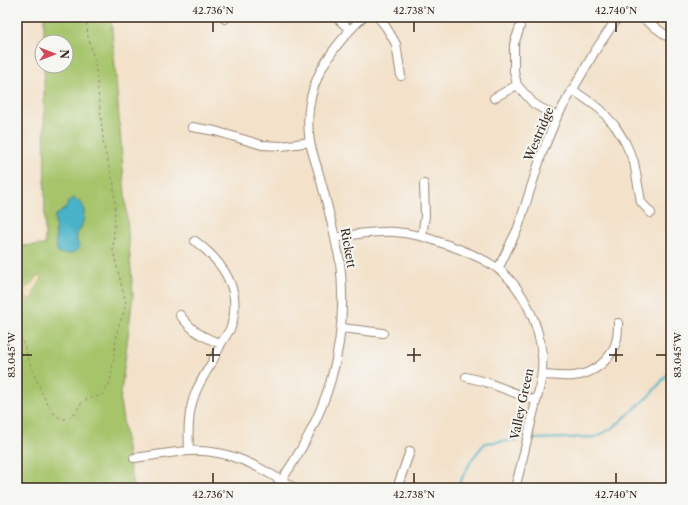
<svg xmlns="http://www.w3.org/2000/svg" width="688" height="505" viewBox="0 0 688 505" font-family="'Libre Caslon Text',serif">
  <rect width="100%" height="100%" fill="#f6f6f2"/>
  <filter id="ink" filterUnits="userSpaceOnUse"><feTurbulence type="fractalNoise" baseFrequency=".025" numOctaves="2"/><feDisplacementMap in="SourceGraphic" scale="8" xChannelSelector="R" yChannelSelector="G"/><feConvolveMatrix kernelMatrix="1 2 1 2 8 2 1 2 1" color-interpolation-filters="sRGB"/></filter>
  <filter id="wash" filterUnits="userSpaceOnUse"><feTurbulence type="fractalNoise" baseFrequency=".012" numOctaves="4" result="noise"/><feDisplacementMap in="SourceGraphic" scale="16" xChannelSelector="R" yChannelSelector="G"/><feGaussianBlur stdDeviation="0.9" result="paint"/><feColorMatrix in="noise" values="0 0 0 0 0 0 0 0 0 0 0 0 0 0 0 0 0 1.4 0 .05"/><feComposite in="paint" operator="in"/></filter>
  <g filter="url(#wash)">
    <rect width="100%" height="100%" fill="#f3e1c9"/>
    <path fill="#a6c46b" stroke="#707744" d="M 44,17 L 111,17 L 133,295 L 120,401 L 133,488 L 17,488 L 17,246 L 45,245 L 44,66 L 66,66 L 66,42 L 44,42 Z"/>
    <path fill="#eeda9e" stroke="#94825e" d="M 37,276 L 40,276 L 42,279 L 34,292 L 34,298 C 28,301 23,296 24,289 L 29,286 Z"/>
    <path fill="#4ab2c9" stroke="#426e74" d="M 74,198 L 76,201 L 79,200 C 86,207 85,218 81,227 C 80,230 77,233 77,236 C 76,241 78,244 80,248 C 75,254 66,255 58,253 L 56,246 L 55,216 L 66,208 L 68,202 Z"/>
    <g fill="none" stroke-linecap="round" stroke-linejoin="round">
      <path stroke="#4ab2c9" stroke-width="2" d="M 534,439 L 596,437 L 614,427 L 650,395 L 671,370
        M 457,488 L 472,459 L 485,443 L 516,440"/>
    </g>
  </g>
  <g filter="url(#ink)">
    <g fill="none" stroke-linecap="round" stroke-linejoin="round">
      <g stroke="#978674" stroke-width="10">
        <path id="minor" d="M 336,17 L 350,30
          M 378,17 L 386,27 L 396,44 L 401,76
          M 641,17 L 671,39
          M 225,19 L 226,17
          M 520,27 L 514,44 L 514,71 L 517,85 L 534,104 L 557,117
          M 573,90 L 600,109 L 615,126 L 625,142 L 634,162 L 641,202 L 651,213
          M 494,98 L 517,85
          M 192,127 L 215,131 L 262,145 L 282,146 L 310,142
          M 422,236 L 425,216 L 424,184
          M 335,238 C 355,234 375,231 395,232 C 412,233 429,238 445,244 C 463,250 481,257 497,268 C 523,287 539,324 542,355 C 544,375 538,394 533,414 C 527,439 522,464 515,488
          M 498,269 L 518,228 L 542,153 L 557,117 L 595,51 L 618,17
          M 180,315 C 193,332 201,336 221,344
          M 342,328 L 383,333
          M 542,375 C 552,375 563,377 573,376 C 594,374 613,359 617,338 C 618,333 618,328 618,323
          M 466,377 L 486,382 L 536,401
          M 189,451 C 188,431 188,412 195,394 C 199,383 205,374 211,364 C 215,357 218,350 222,342 C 225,337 229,332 231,327 C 243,290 223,262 195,241
          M 134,458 C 152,456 171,452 189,451 C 230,449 260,467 294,488
          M 276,488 C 326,418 350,349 340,262 C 339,254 336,246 335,238 C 330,216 325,195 319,174 C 316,163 312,153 310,142 C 301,89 327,52 363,17
          M 397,488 L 410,451"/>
      </g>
      <path stroke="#978674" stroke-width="1" stroke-dasharray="3 3" stroke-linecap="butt" d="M 17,330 C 26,344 45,422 65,419 C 77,417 77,404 87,399 C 91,397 97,397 102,395 L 109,385 L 111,377 L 118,327 L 124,312 L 126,303 L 113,251 L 115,210 L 114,185 L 104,147 L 95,62 L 88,37 L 86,17"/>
      <use href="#minor" stroke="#fff" stroke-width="8"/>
    </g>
  </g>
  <path fill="none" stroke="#3b2a1e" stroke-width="1.5" d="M 213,22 L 213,32M 414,22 L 414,32M 616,22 L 616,32M 213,348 L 213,362M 414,348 L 414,362M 616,348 L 616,362M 22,355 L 32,355M 206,355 L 220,355M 407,355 L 421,355M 609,355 L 623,355M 656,355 L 666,355M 213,473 L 213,483M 414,473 L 414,483M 616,473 L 616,483"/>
  <g text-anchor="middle" stroke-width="4" stroke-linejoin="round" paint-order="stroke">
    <g font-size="12" fill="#3b2a1e" stroke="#f6f6f2">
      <text transform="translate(539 134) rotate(-67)" y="4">Westridge</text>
      <text transform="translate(348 248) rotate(80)" y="4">Rickett</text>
      <text transform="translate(522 404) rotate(-78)" y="4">Valley Green</text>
    </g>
  </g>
  <rect width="688" height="505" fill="none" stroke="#f6f6f2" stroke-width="44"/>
  <g transform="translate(54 54) rotate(90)"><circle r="19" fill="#f6f6f2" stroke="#aba49d"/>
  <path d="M0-3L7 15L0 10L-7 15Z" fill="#d1495b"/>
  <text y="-6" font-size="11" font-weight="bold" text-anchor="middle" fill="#3b2a1e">N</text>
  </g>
  <rect x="22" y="22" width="644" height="461" fill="none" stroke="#3b2a1e" stroke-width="1.5"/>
  <g font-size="10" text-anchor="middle" fill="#3b2a1e">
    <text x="213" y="14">42.736°N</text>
    <text x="414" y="14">42.738°N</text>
    <text x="616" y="14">42.740°N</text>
    <text transform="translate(677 355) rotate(-90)" y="4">83.045°W</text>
    <text transform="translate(11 355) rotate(-90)" y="4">83.045°W</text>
    <text x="213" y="498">42.736°N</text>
    <text x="414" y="498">42.738°N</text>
    <text x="616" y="498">42.740°N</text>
  </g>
</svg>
